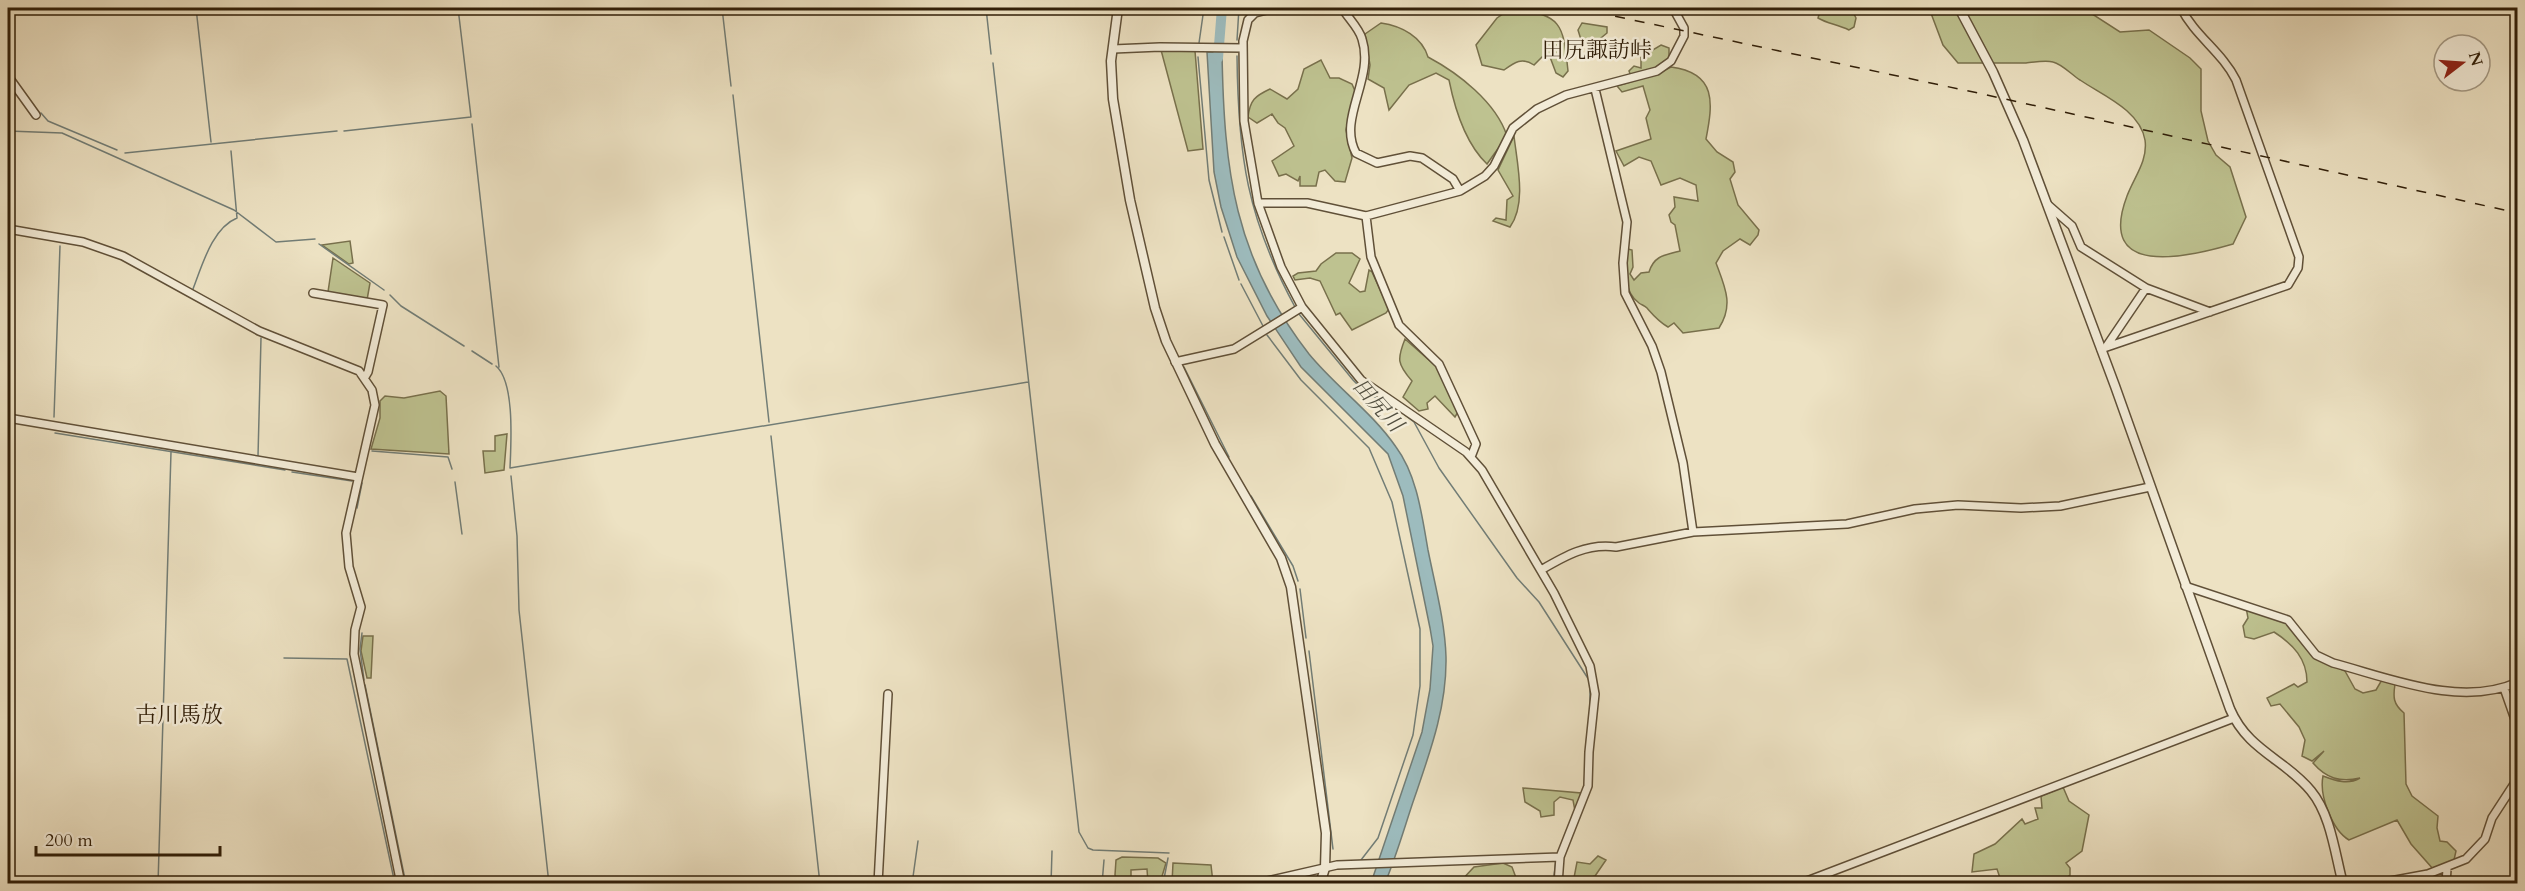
<svg xmlns="http://www.w3.org/2000/svg" width="2525" height="891" viewBox="0 0 2525 891" font-family="Cardo,'Noto Serif JP',serif">
  <rect width="100%" height="100%" fill="#ede2c3"/>
  <filter id="stains"><feTurbulence type="fractalNoise" baseFrequency=".00333" numOctaves="4"/><feColorMatrix values="0 0 0 0 .2 0 0 0 0 .09 0 0 0 0 .02 0 0 0 .5 -.17"/></filter>
  <radialGradient id="worn" r=".72"><stop offset=".6" stop-color="#630" stop-opacity="0"/><stop offset="1" stop-color="#630" stop-opacity=".3"/></radialGradient>
  <path fill="#bec290" stroke="#78704c" stroke-width="1.5" d="M 1512,8 C 1562,16 1563,22 1568,71 L 1563,77 L 1556,73 L 1550,57 L 1542,57 L 1534,65 C 1522,57 1515,62 1504,70 L 1482,65 L 1476,45 L 1497,18 Z
    M 1821,8 L 1851,8 L 1856,18 L 1854,27 L 1849,30 C 1837,24 1828,24 1818,18 Z
    M 1929,8 L 2087,8 L 2089,12 L 2120,32 L 2149,30 L 2190,58 L 2201,69 L 2201,111 L 2208,141 L 2216,155 L 2230,167 L 2246,217 L 2233,244 C 2185,258 2096,278 2127,196 C 2134,177 2148,161 2145,140 C 2140,110 2102,95 2080,80 C 2072,75 2062,64 2053,62 C 2046,60 2034,62 2026,63 C 2003,63 1980,63 1958,63 L 1943,45 Z
    M 1381,23 C 1402,26 1422,37 1428,57 C 1458,73 1496,102 1507,136 L 1487,164 C 1465,143 1455,110 1449,80 L 1436,73 L 1409,85 L 1389,110 L 1384,88 L 1368,79 L 1370,65 L 1365,34 Z
    M 1582,23 L 1607,27 L 1607,33 L 1596,42 L 1582,43 L 1578,30 Z
    M 1661,45 L 1669,48 L 1669,58 L 1653,69 L 1631,76 L 1629,71 L 1634,66 L 1641,68 L 1641,57 Z
    M 1161,50 L 1195,51 L 1203,149 L 1188,151 Z
    M 1321,60 L 1330,78 L 1339,78 L 1352,84 L 1355,91 L 1346,130 L 1352,158 L 1345,182 L 1335,181 L 1325,170 L 1319,172 L 1316,186 L 1300,186 L 1300,176 L 1298,181 L 1286,174 L 1279,176 L 1272,161 L 1294,146 L 1285,128 L 1278,123 L 1272,114 L 1257,123 L 1248,117 C 1250,100 1255,96 1270,89 L 1287,99 L 1298,89 L 1304,69 Z
    M 1671,67 C 1717,73 1713,103 1706,139 L 1717,152 L 1733,162 L 1735,172 L 1730,179 L 1738,205 L 1759,230 L 1758,235 L 1750,245 L 1740,239 L 1723,251 L 1716,263 C 1725,287 1734,305 1719,328 L 1683,333 L 1674,323 L 1668,327 C 1658,321 1654,316 1647,308 C 1645,306 1642,305 1639,303 C 1622,291 1626,267 1628,249 L 1632,250 L 1633,267 L 1630,274 L 1634,280 L 1641,273 L 1649,272 C 1654,256 1664,255 1680,251 L 1675,225 L 1671,222 L 1669,215 L 1675,207 L 1674,197 L 1698,201 L 1696,185 L 1680,178 L 1661,185 L 1651,161 L 1639,157 L 1624,166 L 1616,151 L 1651,139 L 1646,118 L 1650,110 L 1643,86 L 1622,92 L 1617,86 L 1657,74 Z
    M 1514,136 C 1517,163 1527,204 1510,227 L 1493,221 L 1496,218 L 1506,220 L 1507,200 L 1513,196 L 1498,170 Z
    M 350,241 L 353,263 L 349,264 L 322,245 Z
    M 1336,253 L 1352,253 L 1360,259 L 1349,283 L 1360,292 L 1365,291 L 1369,270 L 1372,272 L 1389,309 L 1386,313 L 1352,330 L 1340,313 L 1336,315 L 1320,281 L 1310,278 L 1295,280 L 1293,276 L 1298,273 L 1316,271 L 1321,264 Z
    M 333,258 L 370,283 L 367,300 L 328,292 Z
    M 1405,339 L 1438,368 L 1458,412 L 1455,417 L 1435,396 L 1427,403 L 1428,409 L 1419,411 L 1403,397 L 1412,381 C 1397,364 1397,359 1405,339 Z
    M 440,391 L 446,396 L 449,454 L 371,449 L 380,418 L 380,401 L 385,396 L 404,398 Z
    M 507,434 L 504,470 L 485,473 L 483,451 L 495,451 L 495,436 Z
    M 2246,607 L 2287,621 L 2322,661 L 2345,671 L 2355,689 L 2363,693 L 2376,690 L 2383,678 L 2395,684 C 2393,697 2393,704 2404,713 L 2406,784 L 2412,796 L 2438,816 L 2437,828 L 2440,841 L 2447,842 L 2456,851 L 2454,860 L 2434,870 L 2411,844 L 2397,820 L 2349,840 C 2332,830 2319,795 2323,776 C 2336,781 2348,785 2360,778 C 2340,783 2326,778 2313,763 L 2324,751 L 2312,761 L 2302,756 L 2305,740 L 2299,727 L 2280,704 L 2271,706 L 2267,698 L 2294,684 L 2298,687 L 2307,682 C 2307,659 2293,644 2274,632 L 2254,639 L 2245,637 L 2243,626 L 2248,618 Z
    M 363,636 L 373,636 L 371,678 L 367,678 L 361,651 Z
    M 2063,787 L 2069,801 L 2089,815 L 2082,851 L 2066,863 L 2070,868 L 2070,875 L 2059,883 L 2002,884 L 1997,869 L 1972,872 L 1974,854 L 1995,844 L 2022,819 L 2025,824 L 2038,819 L 2035,808 L 2042,808 L 2041,796 Z
    M 1523,788 L 1581,793 L 1575,811 L 1573,800 L 1560,797 L 1554,802 L 1554,815 L 1541,817 L 1540,811 L 1525,802 Z
    M 1598,856 L 1606,860 L 1595,876 L 1573,883 L 1577,862 L 1590,864 Z
    M 1122,857 L 1158,858 L 1166,863 L 1160,883 L 1148,883 L 1147,869 L 1131,870 L 1131,883 L 1118,883 L 1115,875 L 1116,860 Z
    M 1173,863 L 1211,865 L 1213,883 L 1172,883 Z
    M 1503,863 L 1512,867 L 1518,883 L 1459,883 L 1474,867 Z"/>
  <path fill="#9dbcbe" stroke="#727d76" stroke-width="1.5" d="M 1207,52 L 1222,52 C 1224,170 1234,258 1309,354 C 1336,387 1372,412 1396,447 C 1417,475 1422,516 1428,550 C 1435,585 1445,622 1446,657 C 1447,708 1429,755 1413,802 C 1404,829 1396,857 1385,883 L 1371,883 L 1422,732 L 1430,689 L 1433,646 L 1430,628 L 1403,496 L 1388,454 L 1301,367 L 1267,316 L 1237,257 L 1221,207 L 1214,172 Z"/>
  <g fill="none" stroke-linecap="round" stroke-linejoin="round">
    <path stroke="#727d76" stroke-width="1.5" d="M 196,8 L 211,142
      M 722,8 L 731,86
      M 986,8 L 991,54
      M 1237,40 L 1239,8
      M 1199,43 L 1204,8
      M 1237,56 C 1238,156 1247,218 1295,307
      M 1198,57 L 1209,180 L 1222,232
      M 993,63 L 1079,832 L 1088,848 L 1093,850 L 1169,853
      M 733,95 L 769,422
      M 41,113 L 48,121 L 117,150
      M 472,124 L 499,367
      M 8,131 L 62,133 L 234,210 L 276,242 L 315,239
      M 344,131 L 471,117 L 458,8
      M 125,153 L 337,131
      M 1224,237 L 1239,280
      M 319,244 L 384,290
      M 1241,284 L 1263,326
      M 193,289 C 202,266 212,228 237,218 L 231,151
      M 390,295 L 401,306 L 464,346
      M 1299,314 L 1353,380 L 1365,392 L 1394,407 L 1414,422 L 1439,468 L 1517,578 L 1539,602 L 1589,680
      M 1267,335 L 1301,380 L 1369,448 L 1392,502 L 1420,629 L 1420,686 L 1413,735 L 1378,838 L 1361,860
      M 472,351 L 492,364
      M 496,366 C 515,382 511,443 510,468 L 1028,382
      M 1184,367 L 1229,457
      M 54,417 L 60,246
      M 55,433 L 285,470
      M 771,436 L 820,884
      M 372,451 L 448,457 L 452,469
      M 258,456 L 261,338
      M 292,472 L 352,481
      M 511,476 L 517,536 L 519,610 L 549,884
      M 455,482 L 462,534
      M 1251,496 L 1293,566 L 1298,581
      M 357,508 L 362,483
      M 1300,589 L 1306,638
      M 362,633 L 360,649 L 364,680
      M 1309,651 L 1333,849
      M 284,658 L 347,659 L 395,884
      M 365,685 L 406,884
      M 1590,713 L 1590,685
      M 1584,788 L 1587,733
      M 158,884 L 171,452
      M 912,884 L 918,841
      M 1051,884 L 1052,851
      M 1102,884 L 1104,860
      M 1163,884 L 1168,858
      M 1307,884 L 1317,878
      M 1553,884 L 1556,859"/>
    <path stroke="#9dbcbe" stroke-width="10" d="M 1218,58 L 1222,8"/>
    <g stroke="#605038" stroke-width="10">
      <path id="minor" d="M 1274,8 L 1255,13 L 1248,20 L 1243,41 L 1244,121 L 1258,203 L 1281,267 L 1302,307 L 1361,380 L 1466,452 L 1482,470 L 1554,593 L 1590,666 L 1595,694 L 1589,752 L 1588,786 L 1560,857 L 1558,884
        M 1342,8 C 1348,18 1359,28 1362,39 C 1375,79 1337,118 1356,153 L 1377,163 L 1410,156 L 1422,158 L 1453,179 L 1460,191
        M 1113,49 L 1160,47 L 1243,48
        M 8,76 L 36,115
        M 1595,89 L 1627,222 L 1623,263 L 1625,293 L 1652,346 L 1661,372 L 1683,463 L 1693,532
        M 1258,203 L 1307,203 L 1366,216 L 1460,191 L 1485,176 L 1494,166 L 1513,128 L 1537,109 L 1566,95 L 1657,71 L 1671,61 L 1684,36 L 1684,28 L 1673,8
        M 2047,204 L 2072,226 L 2081,247 L 2146,288 L 2210,312
        M 1366,216 L 1371,257 L 1399,325 L 1439,364 L 1476,444 L 1471,457
        M 8,229 L 83,242 L 123,256 L 259,331 L 359,371 L 372,390 L 375,405 L 346,533 L 349,567 L 361,607 L 355,630 L 354,654 L 401,884
        M 313,293 L 383,305 L 368,372 L 365,377
        M 2106,347 L 2146,288
        M 2101,349 L 2288,285 L 2298,268 L 2299,257 L 2236,80 C 2222,52 2195,36 2181,8
        M 1175,362 L 1234,349 L 1302,307
        M 8,418 L 358,477
        M 1541,570 C 1565,556 1587,543 1616,547 L 1693,532 L 1847,524 L 1915,509 L 1958,505 L 2021,508 L 2060,506 L 2150,487
        M 2185,586 L 2288,620 L 2316,655 L 2333,663 C 2390,678 2461,708 2518,682
        M 2504,688 L 2518,728
        M 878,884 L 888,694
        M 1254,884 L 1337,865 L 1560,857
        M 1799,884 L 2234,718
        M 2374,884 L 2428,874 L 2466,859 L 2485,839 L 2492,818 L 2518,778
        M 2446,884 L 2447,869"/>
    </g>
    <g stroke="#605038" stroke-width="11">
      <path id="tertiary" d="M 1118,8 L 1111,61 L 1113,99 L 1130,200 L 1155,308 L 1166,341 L 1215,444 L 1281,558 L 1291,587 L 1326,833 L 1325,868 L 1320,884
        M 1959,8 L 1993,72 L 2023,140 L 2115,386 L 2230,709 C 2248,751 2285,759 2311,791 C 2331,815 2335,854 2343,884"/>
    </g>
    <use href="#minor" stroke="#f3ecd8" stroke-width="7"/>
    <use href="#tertiary" stroke="#f3ecd8" stroke-width="8"/>
    <path stroke="#311f09" stroke-width="1.5" stroke-dasharray="10 10" stroke-linecap="butt" d="M 1576,8 L 1978,93 L 2518,213"/>
  </g>
  <g text-anchor="middle" stroke-width="5" stroke-linejoin="round" paint-order="stroke">
    <g font-size="21" font-style="italic" fill="#514e3f" stroke="#f3ecd8">
      <text transform="translate(1378 405) rotate(48)" y="7">田尻川</text>
    </g>
    <g font-size="22" fill="#311f09" stroke="#f3ecd8">
      <text x="1597" y="57">田尻諏訪峠</text>
      <text x="179" y="722">古川馬放</text>
    </g>
  </g>
  <rect width="2525" height="891" fill="none" stroke="#ede2c3" stroke-width="30"/>
  <rect x="9" y="9" width="2507" height="873" fill="none" stroke="#311f09" stroke-width="3"/>
  <rect x="15" y="15" width="2495" height="861" fill="none" stroke="#311f09" stroke-width="1.5"/>
  <g transform="translate(2462 63) rotate(73)"><circle r="28" fill="#f3ecd8" stroke="#a59a85" stroke-width="1.5"/>
  <path d="M0-4.5L10 22L0 15L-10 22Z" fill="#8f2418"/>
  <text y="-9" font-size="16" font-weight="bold" text-anchor="middle" fill="#311f09">N</text>
  </g>
  <path d="M36 846v9h184v-9" fill="none" stroke="#311f09" stroke-width="3"/>
  <text x="45" y="846" font-size="18" fill="#311f09" stroke="#f3ecd8" stroke-width="4.5" paint-order="stroke">200 m</text>
  <rect width="100%" height="100%" filter="url(#stains)"/>
  <rect width="100%" height="100%" fill="url(#worn)"/>
</svg>
